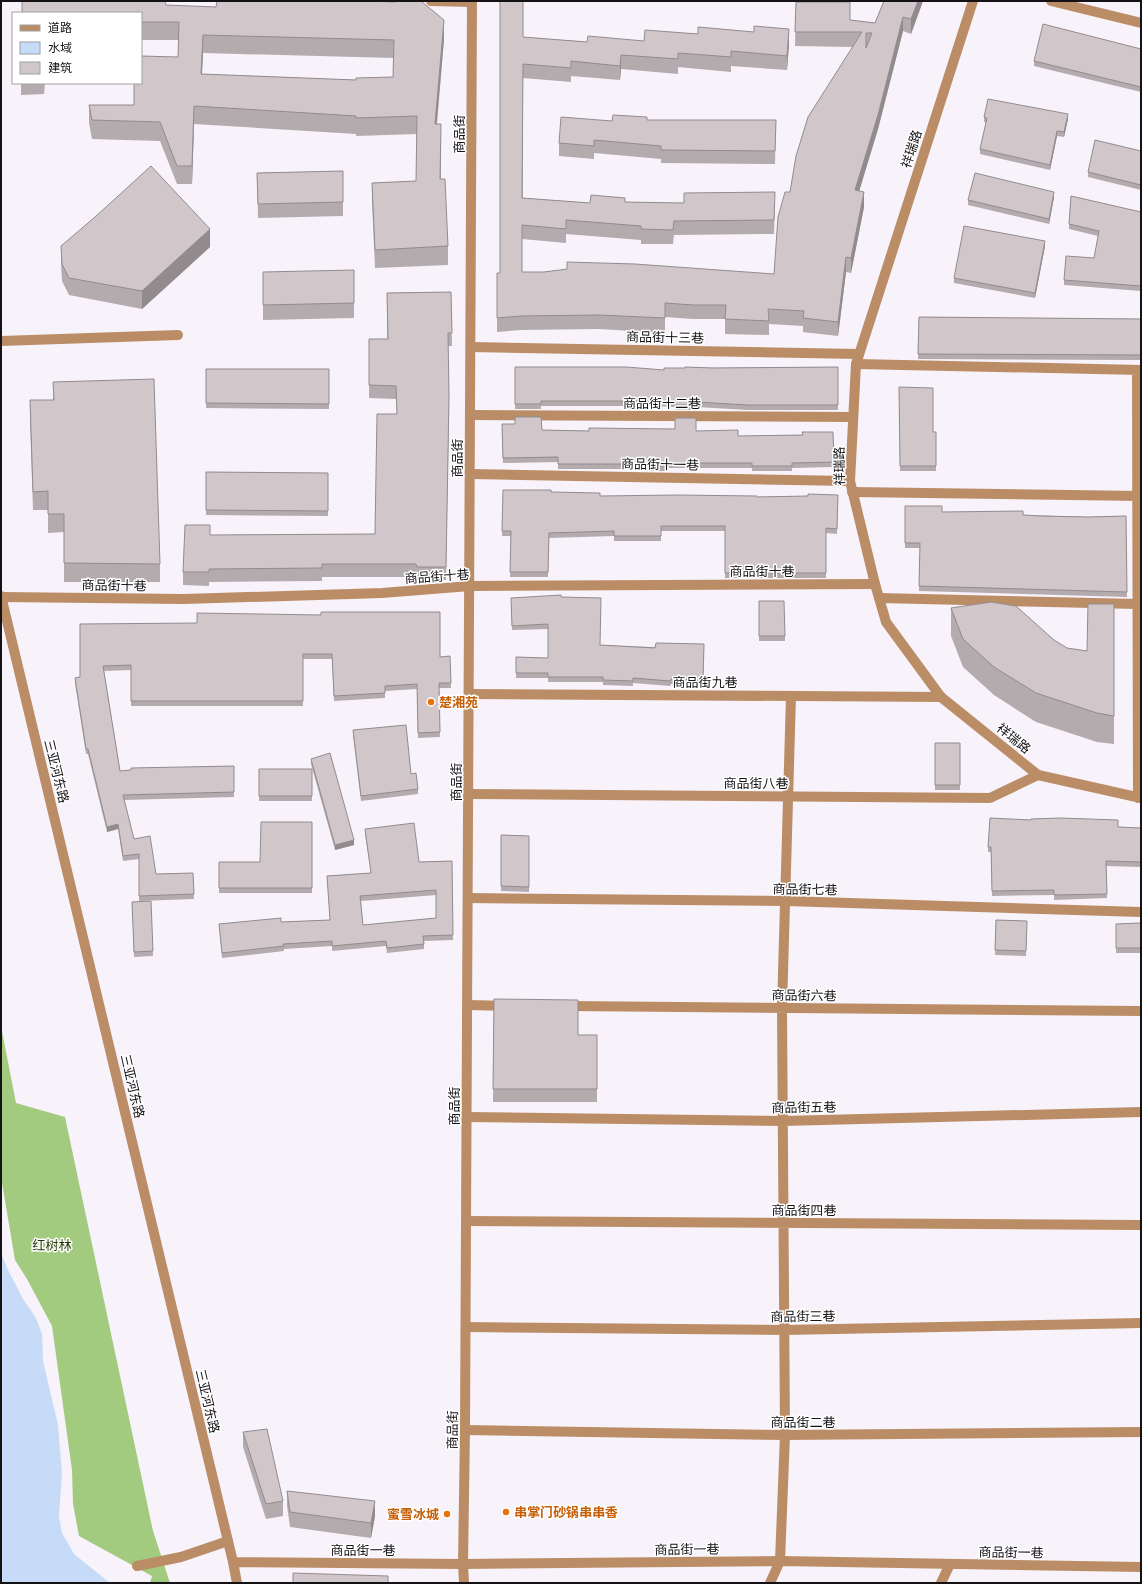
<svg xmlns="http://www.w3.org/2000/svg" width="1142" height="1584" viewBox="0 0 1142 1584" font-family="'Archivo Narrow','Noto Sans SC',sans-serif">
  <rect width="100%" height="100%" fill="#f8f2fa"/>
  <path fill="#a2cb7f" d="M 1,1026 L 16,1103 L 65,1117 L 153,1531 L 170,1583 L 150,1583 L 152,1576 L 79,1536 L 73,1504 L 72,1470 L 52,1326 L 27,1279 L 15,1260 L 1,1177 Z"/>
  <path fill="#c5dbf7" d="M 1,1253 L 8,1270 L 23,1299 L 36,1318 L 42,1334 L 43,1361 L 58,1425 L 62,1473 L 59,1517 L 62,1533 L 74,1554 L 110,1583 L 1,1583 Z"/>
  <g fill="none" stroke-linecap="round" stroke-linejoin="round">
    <path stroke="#bb8d66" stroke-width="10" d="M 137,1566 L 181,1557 L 228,1541"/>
    <path stroke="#bb8d66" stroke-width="10" d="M 431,1 L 472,2
      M 1051,1 L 1141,23
      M 1,341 L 178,335
      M 471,347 L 859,354
      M 856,364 L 1141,370
      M 1137,370 L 1138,798
      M 470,415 L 853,417
      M 470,474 L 850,481
      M 852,492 L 1141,496
      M 1,597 L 184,599 L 382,593 L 470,586 L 875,584
      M 879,598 L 1137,604
      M 469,694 L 941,697
      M 469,794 L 990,798 L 1038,775
      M 468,898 L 785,901 L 1141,912
      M 468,1005 L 508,1006
      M 566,1006 L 1141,1011
      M 467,1117 L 783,1121 L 1141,1112
      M 467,1221 L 1141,1225
      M 466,1327 L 784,1330 L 1141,1323
      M 465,1430 L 785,1435 L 1141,1432
      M 463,1564 L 464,1583
      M 770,1583 L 780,1561 L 785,1435 L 782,1008 L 791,696
      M 941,1583 L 950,1564"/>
    <path stroke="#bb8d66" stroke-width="10" d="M 973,1 L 856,364 L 850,481 L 875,584 L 886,622 L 941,697 L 1038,775 L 1141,798
      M 1,596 L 233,1562 L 237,1583
      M 233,1562 L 463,1564 L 780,1561 L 1141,1567
      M 463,1564 L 465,1430 L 472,1"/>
  </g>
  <path fill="#b4abaf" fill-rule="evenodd" d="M 884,1 L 923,1 L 911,34 L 903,31 L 878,129 L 859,191 L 864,207 L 851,273 L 846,272 L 838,336 L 803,332 L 803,326 L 769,324 L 769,335 L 725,334 L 725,319 L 693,319 L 665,317 L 665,333 L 599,329 L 521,330 L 497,332 L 497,273 L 500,273 L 523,37 L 587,42 L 644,41 L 789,44 L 787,70 L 731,66 L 731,72 L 678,67 L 678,74 L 621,69 L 620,80 L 571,76 L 571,82 L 523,78 L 523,198 L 590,203 L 625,202 L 775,207 L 774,234 L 674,235 L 673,244 L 641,244 L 641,240 L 566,234 L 566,243 L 522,239 L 522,272 L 774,274 L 790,192 L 853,47 L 795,46 L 796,2 L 850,20 L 875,23 Z
    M 166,5 L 444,39 L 437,124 L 441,142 L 441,179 L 448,246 L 448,265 L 375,268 L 372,201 L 372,183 L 416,181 L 417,134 L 356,136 L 356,134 L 194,124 L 192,184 L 177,184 L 160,141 L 92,139 L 89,123 L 89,105 L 134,105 L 178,57 L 179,40 L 141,40 L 141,13 ZM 203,53 L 393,58 L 393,77 L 356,80 L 202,74 Z
    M 1141,49 L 1141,92 L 1034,66 L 1034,61 Z
    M 21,83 L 45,83 L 44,94 L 21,95 Z
    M 984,117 L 1068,119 L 1064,137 L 1057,136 L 1050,170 L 980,154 L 980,149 L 986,122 L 984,122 Z
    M 647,120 L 776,120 L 775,164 L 661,163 L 661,159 L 594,153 L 594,159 L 559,156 L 559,143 L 612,121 Z
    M 1141,151 L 1141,190 L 1088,177 L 1088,172 Z
    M 343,171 L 343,216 L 258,218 L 257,173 Z
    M 1054,197 L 1049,224 L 968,205 L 968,200 Z
    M 1141,212 L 1141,291 L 1064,285 L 1064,280 L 1094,258 L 1098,236 L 1069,229 L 1069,224 Z
    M 61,246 L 210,247 L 142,309 L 69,295 L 62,281 L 61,264 Z
    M 1045,246 L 1035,298 L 954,283 L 954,278 Z
    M 263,272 L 354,303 L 354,318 L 263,320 Z
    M 451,292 L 452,346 L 448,346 L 449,409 L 446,580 L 417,580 L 416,577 L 322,577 L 322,581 L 209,582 L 209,586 L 183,585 L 183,572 L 210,535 L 375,534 L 397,414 L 396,399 L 369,398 L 369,339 L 387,339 L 387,293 Z
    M 919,317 L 1141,319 L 1141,360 L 918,359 Z
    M 515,367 L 664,370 L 685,368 L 838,367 L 838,410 L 748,410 L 696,407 L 696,410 L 675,410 L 675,407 L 625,405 L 625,406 L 541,406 L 541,409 L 515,409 Z
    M 206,369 L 329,369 L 329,409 L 206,408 Z
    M 53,382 L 160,564 L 160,582 L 64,582 L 64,532 L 48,533 L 48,510 L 33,510 L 30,419 L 30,400 L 53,400 Z
    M 899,387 L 933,432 L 936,432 L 936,471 L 900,471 Z
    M 502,424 L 542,430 L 589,431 L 696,431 L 738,436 L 803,435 L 833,432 L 834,467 L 792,468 L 792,471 L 752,471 L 752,468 L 666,468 L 666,471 L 647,471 L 647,469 L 558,469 L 558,462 L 503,463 Z
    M 206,472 L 328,473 L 328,516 L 206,515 Z
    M 503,490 L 600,496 L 757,497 L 838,495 L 837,534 L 826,533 L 826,578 L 725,578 L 725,531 L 661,531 L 661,541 L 614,541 L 614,536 L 549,538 L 548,577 L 510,577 L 511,536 L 502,536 Z
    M 905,506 L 942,512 L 1088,517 L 1126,516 L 1127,597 L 919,591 L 920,548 L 905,548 Z
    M 561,597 L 600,645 L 704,649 L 703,685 L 671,684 L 670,686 L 633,683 L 633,686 L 603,685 L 603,682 L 548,682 L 548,678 L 516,678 L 516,657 L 548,658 L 548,629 L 512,630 L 511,603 Z
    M 759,601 L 785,636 L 785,641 L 759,641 Z
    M 1114,604 L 1114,744 L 1097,742 L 1036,722 L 994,695 L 963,667 L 951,636 L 951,608 L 1067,648 L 1087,651 Z
    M 80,624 L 440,657 L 451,683 L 451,688 L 439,688 L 440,737 L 418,738 L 417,689 L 385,691 L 385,698 L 334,701 L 332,659 L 303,659 L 303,706 L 131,706 L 131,670 L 104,671 L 120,771 L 234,766 L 234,797 L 124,800 L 134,839 L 156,874 L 193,873 L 194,899 L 139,901 L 139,859 L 123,861 L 118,829 L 107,832 L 88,754 L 86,754 L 75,683 L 75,678 L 80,677 Z
    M 353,730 L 411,774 L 418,789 L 418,794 L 361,801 L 353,735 Z
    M 935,743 L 960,743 L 960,790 L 935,790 Z
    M 311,759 L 354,845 L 335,850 L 311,764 Z
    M 259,769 L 312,769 L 312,801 L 259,801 Z
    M 312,822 L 312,893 L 219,893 L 219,862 L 260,862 Z
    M 1118,827 L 1141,828 L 1141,867 L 1106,866 L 1107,898 L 1054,900 L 1054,895 L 992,896 L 991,852 L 988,852 L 988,847 Z
    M 365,829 L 419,862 L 452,861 L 453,940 L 424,941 L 424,949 L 387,953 L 386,946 L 332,951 L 332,946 L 284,949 L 284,951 L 222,958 L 219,924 L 281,922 L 330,920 L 327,876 L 371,873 L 365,834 ZM 436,895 L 436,918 L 363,925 L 361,901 Z
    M 501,835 L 529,836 L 529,892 L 501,891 Z
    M 151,901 L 153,956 L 134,957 L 132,902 Z
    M 996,920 L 1027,921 L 1026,956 L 995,955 Z
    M 1141,923 L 1141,953 L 1116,953 L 1116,924 Z
    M 494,999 L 578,1035 L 597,1035 L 597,1102 L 493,1102 Z
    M 243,1432 L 283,1501 L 283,1516 L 266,1519 L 243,1447 Z
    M 287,1491 L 375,1516 L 371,1538 L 290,1527 L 287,1506 Z"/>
  <path fill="#928b8e" d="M 918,1 L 923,1 L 911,34 L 911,19 Z
    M 903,17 L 903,31 L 878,129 L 855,205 L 855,190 Z
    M 444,20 L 444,39 L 435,142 L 435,124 Z
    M 789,29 L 789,44 L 787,70 L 787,56 Z
    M 203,35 L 203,53 L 201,92 L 201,74 Z
    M 621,55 L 621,69 L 620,80 L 620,66 Z
    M 194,106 L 194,124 L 192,184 L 192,166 Z
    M 1068,114 L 1068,119 L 1064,137 L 1064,132 Z
    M 1057,131 L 1057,136 L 1050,170 L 1050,165 Z
    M 864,192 L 864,207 L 851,273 L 851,258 Z
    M 1054,192 L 1054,197 L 1049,224 L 1049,219 Z
    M 210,229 L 210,247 L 142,309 L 142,291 Z
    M 1045,241 L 1045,246 L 1035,298 L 1035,293 Z
    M 846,257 L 846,272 L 838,336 L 838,322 Z
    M 118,824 L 118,829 L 107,832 L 107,827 Z
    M 354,840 L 354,845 L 335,850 L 335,845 Z
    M 375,1501 L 375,1516 L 371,1538 L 371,1523 Z"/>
  <path fill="#d1c7cb" stroke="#928b8e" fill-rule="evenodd" d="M 22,1 L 165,1 L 166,5 L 216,7 L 217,1 L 370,1 L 395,2 L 395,1 L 421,1 L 444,20 L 435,124 L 441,124 L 440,179 L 445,179 L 448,246 L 375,250 L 372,183 L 416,181 L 417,116 L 356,118 L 356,116 L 194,106 L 192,166 L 177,166 L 160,122 L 92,120 L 89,105 L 134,105 L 134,83 L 141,83 L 141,56 L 178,57 L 179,22 L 141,22 L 141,13 L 22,13 ZM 203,35 L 394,40 L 393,77 L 356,78 L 356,80 L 201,74 Z
    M 500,1 L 523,1 L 523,37 L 587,42 L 588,36 L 644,41 L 645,30 L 698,34 L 698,27 L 754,32 L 754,26 L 789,29 L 787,56 L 731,51 L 731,57 L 678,53 L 678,59 L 621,55 L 620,66 L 571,61 L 571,68 L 523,64 L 522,198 L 590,203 L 591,195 L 625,198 L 625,202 L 684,203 L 684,193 L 775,192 L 774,220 L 674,221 L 673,230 L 641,229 L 641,226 L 566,220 L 566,229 L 522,225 L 522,272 L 544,272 L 567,269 L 567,262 L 635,264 L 774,274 L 778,217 L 785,192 L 790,192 L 796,156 L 808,117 L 862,32 L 795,32 L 796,2 L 850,2 L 850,20 L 875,23 L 884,1 L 918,1 L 911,19 L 903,17 L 878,115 L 855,190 L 864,192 L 851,258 L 846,257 L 838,322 L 803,318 L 804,311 L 768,309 L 769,321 L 725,319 L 726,305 L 693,305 L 665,303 L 665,318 L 599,315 L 521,316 L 497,318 L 497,273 L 500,273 ZM 866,33 L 872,33 L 866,48 Z
    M 1043,24 L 1141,49 L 1141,87 L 1034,61 Z
    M 988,99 L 1068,114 L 1064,132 L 1057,131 L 1050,165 L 980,149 L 987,118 L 984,117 Z
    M 613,115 L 647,117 L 647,120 L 776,120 L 775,151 L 661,150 L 661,146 L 594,140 L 594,146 L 559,143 L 561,117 L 612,121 Z
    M 1095,140 L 1141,151 L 1141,185 L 1088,172 Z
    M 151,166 L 210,229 L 142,291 L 69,278 L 62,264 L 61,246 L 95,217 Z
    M 343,171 L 343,202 L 258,204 L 257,173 Z
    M 975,173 L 1054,192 L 1049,219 L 968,200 Z
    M 1071,196 L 1141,212 L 1141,286 L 1064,280 L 1066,256 L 1094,258 L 1099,231 L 1069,224 Z
    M 964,226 L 1045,241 L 1035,293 L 954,278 Z
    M 354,270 L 354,303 L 263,305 L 263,272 Z
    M 451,292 L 452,333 L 448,333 L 449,396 L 446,567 L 417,567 L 416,564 L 322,564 L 322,568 L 209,569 L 209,572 L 183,572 L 185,525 L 210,525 L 210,535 L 375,534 L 377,414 L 397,414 L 396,386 L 369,385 L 369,339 L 388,339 L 387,293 Z
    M 919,317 L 1141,319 L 1141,355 L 918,354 Z
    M 515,367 L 626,367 L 664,370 L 664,368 L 685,368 L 685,367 L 713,368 L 838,367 L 838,405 L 748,405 L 696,402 L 696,405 L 675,405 L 675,402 L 625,400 L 625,401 L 541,401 L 541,404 L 515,404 Z
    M 206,369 L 329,369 L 329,404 L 206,403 Z
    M 154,379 L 160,564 L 64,563 L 64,514 L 48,514 L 48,491 L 33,492 L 30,400 L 54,400 L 53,382 Z
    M 899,387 L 933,388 L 933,432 L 936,432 L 936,466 L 900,466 Z
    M 515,417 L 541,417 L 542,430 L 589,431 L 589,428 L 675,429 L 675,418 L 696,418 L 696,431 L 738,430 L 738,436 L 803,435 L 802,432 L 833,432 L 834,462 L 792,463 L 792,466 L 752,466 L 752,463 L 666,463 L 666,466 L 647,466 L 647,464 L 558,464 L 558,457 L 503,458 L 502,424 L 515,424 Z
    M 206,472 L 328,473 L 328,511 L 206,510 Z
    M 503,490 L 551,490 L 551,492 L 600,493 L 600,496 L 678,495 L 757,496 L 757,497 L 808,496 L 808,494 L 838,495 L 837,529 L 826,528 L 826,573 L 725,573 L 725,526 L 661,526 L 661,536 L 614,536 L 614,531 L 549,533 L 548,572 L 510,572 L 511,531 L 502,531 Z
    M 905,506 L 942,506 L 942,512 L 1023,511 L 1023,515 L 1040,516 L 1088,517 L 1126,516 L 1127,592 L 919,586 L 920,543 L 905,543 Z
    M 561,595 L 561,597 L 601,598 L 600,645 L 655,648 L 656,643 L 704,644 L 703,680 L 671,679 L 670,681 L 633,678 L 633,681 L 603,680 L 603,677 L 548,677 L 548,673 L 516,673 L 516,657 L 548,658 L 548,624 L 512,626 L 511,598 Z
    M 759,601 L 784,601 L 785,636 L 759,636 Z
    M 991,602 L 1016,606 L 1054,640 L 1067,648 L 1087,651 L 1088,604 L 1114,604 L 1114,716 L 1097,713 L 1036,693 L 994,667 L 963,639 L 951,608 Z
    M 321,612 L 440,612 L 440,657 L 450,656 L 451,683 L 439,683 L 440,732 L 418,733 L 417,684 L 385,686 L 385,693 L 334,696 L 332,654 L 303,654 L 303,701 L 131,701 L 131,665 L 103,666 L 120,771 L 131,770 L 131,768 L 234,766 L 234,792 L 123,795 L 134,839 L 150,836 L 156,874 L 193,873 L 194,894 L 139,896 L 139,854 L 123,856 L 118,824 L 107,827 L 88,749 L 86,749 L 75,678 L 80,677 L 80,624 L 197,623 L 197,613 L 321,615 Z
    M 406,725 L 411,774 L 416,773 L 418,789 L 361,796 L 353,730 Z
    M 935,743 L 960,743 L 960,785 L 935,785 Z
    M 330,753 L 354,840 L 335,845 L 311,759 Z
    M 259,769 L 312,769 L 312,796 L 259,796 Z
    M 990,818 L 1031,820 L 1031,819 L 1060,818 L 1118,820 L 1118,827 L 1141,828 L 1141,862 L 1106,861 L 1107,894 L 1054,895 L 1054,890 L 992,891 L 991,847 L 988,847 Z
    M 261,822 L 312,822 L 312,888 L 219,888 L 219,862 L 260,862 Z
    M 414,823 L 419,862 L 452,861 L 453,935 L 423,936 L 424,944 L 387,948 L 386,941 L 332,946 L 332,941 L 283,944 L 284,946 L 222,953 L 219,924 L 281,918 L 281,922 L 330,920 L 327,876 L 371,873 L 365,829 ZM 436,890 L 436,918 L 363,925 L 360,896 Z
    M 501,835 L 529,836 L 529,887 L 501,886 Z
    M 151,901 L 153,951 L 134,952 L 132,902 Z
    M 996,920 L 1027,921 L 1026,951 L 995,950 Z
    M 1141,923 L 1141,948 L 1116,948 L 1116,924 Z
    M 494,999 L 578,1000 L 578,1035 L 597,1035 L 597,1089 L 493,1089 Z
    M 267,1429 L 283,1501 L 266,1504 L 243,1432 Z
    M 287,1491 L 375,1501 L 371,1523 L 290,1512 Z
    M 293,1573 L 388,1576 L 388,1583 L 293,1583 Z"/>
  <g fill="#e8710a" stroke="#fff" stroke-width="1.5">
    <circle cx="431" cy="702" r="4"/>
    <circle cx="506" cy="1512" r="4"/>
    <circle cx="447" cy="1514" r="4"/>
  </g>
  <g text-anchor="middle" stroke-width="3" stroke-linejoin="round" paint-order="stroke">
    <g font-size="13" fill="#141215" stroke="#fff">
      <text transform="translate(459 134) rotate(-90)" y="5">商品街</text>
      <text transform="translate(911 149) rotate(-72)" y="5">祥瑞路</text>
      <text transform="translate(665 337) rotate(1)" y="5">商品街十三巷</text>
      <text x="662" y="408">商品街十二巷</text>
      <text transform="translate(457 458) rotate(-90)" y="5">商品街</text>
      <text transform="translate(660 464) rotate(1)" y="5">商品街十一巷</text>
      <text transform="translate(839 466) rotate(-91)" y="5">祥瑞路</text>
      <text x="762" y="576">商品街十巷</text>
      <text transform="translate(437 576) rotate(-4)" y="5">商品街十巷</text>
      <text transform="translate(114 585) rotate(1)" y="5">商品街十巷</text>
      <text x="705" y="687">商品街九巷</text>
      <text transform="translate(1014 738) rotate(39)" y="5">祥瑞路</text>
      <text transform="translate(57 771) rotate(76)" y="5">三亚河东路</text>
      <text transform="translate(456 782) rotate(-90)" y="5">商品街</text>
      <text x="756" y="788">商品街八巷</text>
      <text transform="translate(805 889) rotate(1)" y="5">商品街七巷</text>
      <text transform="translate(804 995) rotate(1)" y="5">商品街六巷</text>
      <text transform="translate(133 1086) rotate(77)" y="5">三亚河东路</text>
      <text transform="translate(454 1106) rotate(-90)" y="5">商品街</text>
      <text transform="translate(804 1107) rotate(-1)" y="5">商品街五巷</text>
      <text x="804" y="1215">商品街四巷</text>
      <text transform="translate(803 1316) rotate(-1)" y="5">商品街三巷</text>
      <text transform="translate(208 1401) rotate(77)" y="5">三亚河东路</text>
      <text x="803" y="1427">商品街二巷</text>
      <text transform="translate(452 1430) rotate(-89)" y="5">商品街</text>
      <text transform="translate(687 1549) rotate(-1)" y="5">商品街一巷</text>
      <text x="363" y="1555">商品街一巷</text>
      <text transform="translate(1011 1552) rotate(1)" y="5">商品街一巷</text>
    </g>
    <g font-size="13" font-weight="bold" fill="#c56008" stroke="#fff" text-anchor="start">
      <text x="439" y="707">楚湘苑</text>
      <text x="514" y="1517">串掌门砂锅串串香</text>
      <text x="439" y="1519" text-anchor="end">蜜雪冰城</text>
    </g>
    <g font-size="13" fill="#1d3500" stroke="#fff">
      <text x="52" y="1250">红树林</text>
    </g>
  </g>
  <rect width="1142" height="1584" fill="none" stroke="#141215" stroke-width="4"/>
  <rect x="12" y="12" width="130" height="72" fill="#ffffff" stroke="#a1a0a1"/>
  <rect x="20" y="25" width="20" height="6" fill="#bb8d66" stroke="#a1a0a1"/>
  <text x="48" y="32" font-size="12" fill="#141215">道路</text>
  <rect x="20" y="42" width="20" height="12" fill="#c5dbf7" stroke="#a1a0a1"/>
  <text x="48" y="52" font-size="12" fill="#141215">水域</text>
  <rect x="20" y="62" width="20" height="12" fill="#d1c7cb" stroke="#a1a0a1"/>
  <text x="48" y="72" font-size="12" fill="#141215">建筑</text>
</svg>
